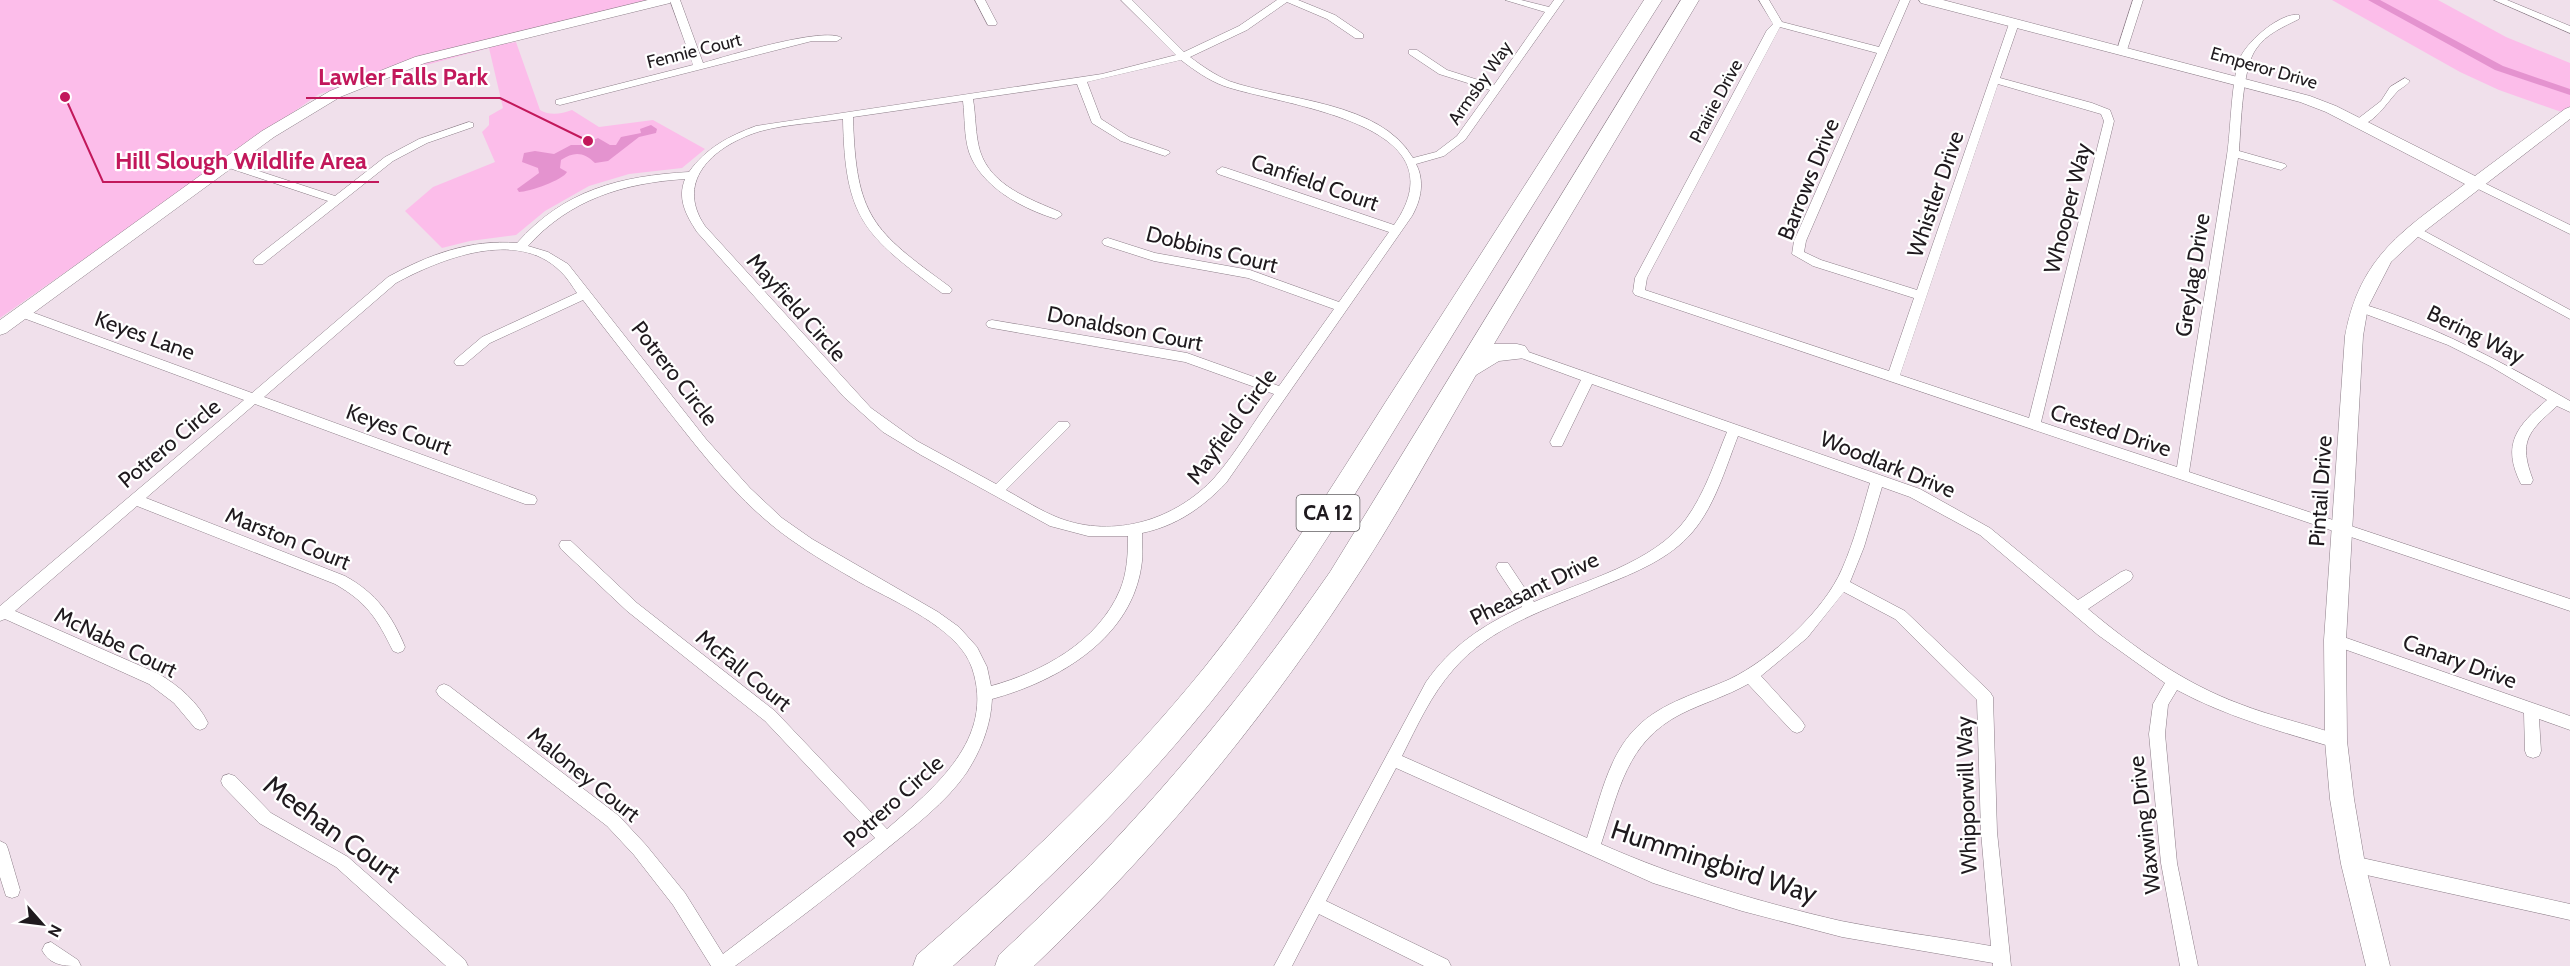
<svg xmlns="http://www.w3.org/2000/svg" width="2570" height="966" viewBox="0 0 2570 966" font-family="Cabin,sans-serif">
  <rect width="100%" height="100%" fill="#f0e0eb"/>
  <path fill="#fcbdea" d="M 0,0 L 663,0 L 505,44 L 516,42 L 540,110 C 550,116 561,114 572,110 L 599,127 L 653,120 L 705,149 L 682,168 L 629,174 L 589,186 L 545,211 L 516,235 L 470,241 L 442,248 L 405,211 L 433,187 L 495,162 L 482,132 L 489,125 L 489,116 L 503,108 L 489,48 L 319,94 L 0,318 Z
    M 2332,0 L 2438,0 L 2506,37 L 2570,63 L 2570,115 L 2499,90 L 2460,72 Z"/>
  <path fill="#e493cf" d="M 651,125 L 657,129 L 656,133 L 639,137 L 608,161 L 595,163 C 584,152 574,151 561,160 L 560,168 L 567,172 C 563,180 529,192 519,192 L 517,189 L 539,173 L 538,168 L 522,162 L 524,153 L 535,151 L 554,154 L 571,145 L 582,145 L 598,138 L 610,145 L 616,145 L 621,137 L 641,133 L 640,129 Z"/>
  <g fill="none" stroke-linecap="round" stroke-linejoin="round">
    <path fill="#e493cf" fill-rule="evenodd" d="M 2368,0 L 2380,0 L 2503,66 L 2570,89 L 2570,95 L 2495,70 Z"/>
    <g stroke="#8c7e88" stroke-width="1">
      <path id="street" d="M 670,0 L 680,0 L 703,63 C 727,56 825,26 842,38 L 837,41 L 812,41 L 560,105 L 556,104 L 556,100 L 693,65 Z
        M 975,0 L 985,0 L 997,23 L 996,25 L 988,25 Z
        M 1121,0 L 1132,0 L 1184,52 L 1239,26 L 1277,0 L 1298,0 L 1335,15 L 1363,34 L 1363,38 L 1355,38 L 1327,19 L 1287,2 L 1247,30 L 1190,57 C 1202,66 1215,75 1229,81 C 1286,101 1380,101 1413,158 L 1436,152 L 1457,136 L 1490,90 L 1439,74 L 1409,54 L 1409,50 L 1417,50 L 1447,70 L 1494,85 L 1545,12 L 1505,0 L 1521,0 L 1549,7 L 1554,0 L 1564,0 L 1465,140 L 1444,156 L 1416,164 C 1425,181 1421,200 1412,216 L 1226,483 C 1202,508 1176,526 1142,533 C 1142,542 1143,552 1142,561 C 1134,638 1058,681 992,699 C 991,725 981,750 967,772 C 946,803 913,827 884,851 C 836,891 786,929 735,966 L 711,966 L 673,905 L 634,855 L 607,826 L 439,696 L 436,691 L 439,686 L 444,684 L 449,686 L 619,816 L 646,845 L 685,893 L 723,954 L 875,838 L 765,721 L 627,611 L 561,549 L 559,545 L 561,541 L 571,541 L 637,603 L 775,711 L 887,829 C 934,788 996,739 972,668 C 959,628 893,601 859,582 C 835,568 812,555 790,539 C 739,503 701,452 663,404 C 637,369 609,335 583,300 L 490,343 L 464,365 L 456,365 L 454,362 L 456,359 L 482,337 L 577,293 C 572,286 567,277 560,271 C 517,228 440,259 396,283 L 264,397 L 535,496 L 537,500 L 535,504 L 525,504 L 255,404 L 146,498 L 345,576 C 376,593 392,615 405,647 L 403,651 L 398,653 L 393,651 C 377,619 368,603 335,584 L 137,506 L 15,611 L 159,674 C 179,686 198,702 208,723 L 205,728 L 200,730 L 195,728 L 174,703 L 149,684 L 5,619 L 0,621 L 0,606 L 244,400 L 18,316 L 16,313 L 18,310 L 26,310 L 252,393 L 388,277 C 428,255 470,239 517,243 C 564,190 620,176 689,172 C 706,148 729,136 756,126 L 1102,74 L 1176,55 ZM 1181,60 C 1194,70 1208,80 1224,86 C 1282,106 1466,122 1394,225 L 1226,168 L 1222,167 L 1216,171 L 1218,174 L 1389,232 L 1339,302 L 1250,270 L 1155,253 L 1108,238 L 1104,239 L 1102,242 L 1104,245 L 1154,261 L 1248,278 L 1334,309 L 1279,386 L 1187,353 L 992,320 L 988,321 L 986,324 L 988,327 L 992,328 L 1185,362 L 1274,394 C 1254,421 1237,452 1215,477 C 1176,520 1114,539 1059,518 C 1041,511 1024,500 1006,490 L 1068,428 L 1070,425 L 1068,422 L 1058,422 L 996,484 L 917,441 L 871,408 L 705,226 C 673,179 717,144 761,131 C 787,124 816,123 843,119 C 845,219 864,235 942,293 L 950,293 L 952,290 L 950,287 C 872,230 856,217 853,117 L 963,101 C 965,118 964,136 969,152 C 981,187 1023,209 1056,219 L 1062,215 L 1060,212 C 1030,199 991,186 980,151 C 975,134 976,116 973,99 L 1077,84 L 1092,123 L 1121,141 L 1165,156 L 1170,153 L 1169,151 L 1129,137 L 1101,119 L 1087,82 ZM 685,179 C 677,199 686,215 697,232 L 844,397 L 883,432 L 921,455 L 1050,526 L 1088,536 L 1128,536 C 1128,555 1127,573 1120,590 C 1098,642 1042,672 991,686 L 987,667 L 977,647 L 959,627 L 938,612 L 812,539 L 782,518 L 750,488 L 706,439 L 568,264 L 548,252 L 528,246 C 570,199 624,183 685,179 Z
        M 1759,0 L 1769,0 L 1782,22 L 1879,47 L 1900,0 L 1910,0 L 1806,241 L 1804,252 L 1821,260 L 1917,290 L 2010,21 L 2018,21 L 2019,23 L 2000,78 L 2092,103 L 2110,110 L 2114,121 L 2041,422 L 2177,467 C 2193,363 2211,259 2227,155 C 2231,130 2231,77 2241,56 C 2249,40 2281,12 2299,15 L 2299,19 C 2283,27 2266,34 2256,49 C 2242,68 2241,126 2239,151 L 2285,164 L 2287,166 L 2281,170 L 2238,158 L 2189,472 L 2570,599 L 2570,611 L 1635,295 L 1633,292 L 1635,278 L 1767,30 L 1773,24 ZM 1780,27 L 1877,53 L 1794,241 L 1792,254 L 1813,266 L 1914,298 L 1889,371 L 1645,290 L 1647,278 ZM 1998,84 L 2101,114 L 2104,121 L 2029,418 L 1900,375 Z
        M 2133,0 L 2143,0 L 2127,50 L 2122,53 L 2117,50 Z
        M 2494,0 L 2507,0 L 2570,26 L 2570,33 Z
        M 2405,78 L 2410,81 C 2407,85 2403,87 2399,90 C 2388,100 2373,128 2355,125 L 2355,121 L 2381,101 L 2390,87 Z
        M 469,122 L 473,123 L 473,127 L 427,143 L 393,161 L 263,264 L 255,264 L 253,261 L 255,258 L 328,201 L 223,166 L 223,162 L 231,162 L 335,196 L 385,157 L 419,139 Z
        M 2476,179 L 2570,225 L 2570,234 L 2472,186 L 2470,183 Z
        M 2415,226 L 2570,310 L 2570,319 L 2411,233 L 2409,230 Z
        M 2359,303 C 2434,325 2502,362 2570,401 L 2570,412 L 2557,406 C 2528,432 2518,441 2533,480 L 2531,484 L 2521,484 C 2501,444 2517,426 2547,400 L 2490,366 L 2448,345 L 2355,310 L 2353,307 Z
        M 1517,348 L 1920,489 L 1990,528 L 2078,600 L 2121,572 L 2126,570 L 2131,572 L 2133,576 L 2131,580 L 2088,609 C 2135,648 2183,683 2240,704 C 2273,717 2308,724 2341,736 L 2344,741 L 2341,746 L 2336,748 C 2282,732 2227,717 2177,690 L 2168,705 L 2165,734 L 2177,863 L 2198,966 L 2180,966 L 2161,863 L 2149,734 L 2153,704 L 2165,683 L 2098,635 L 1980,535 L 1910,497 L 1882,487 L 1864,547 L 1850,582 L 1905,611 L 1990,692 L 1993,697 L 1997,832 L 2011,966 L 1993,966 L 1993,963 L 1842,937 L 1742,911 L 1653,883 L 1396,768 L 1326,901 L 1448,960 L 1451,966 L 1424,966 L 1319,914 L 1292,966 L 1274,966 L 1426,682 C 1451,646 1483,625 1522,607 L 1498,571 L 1496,567 L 1498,563 L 1508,563 L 1534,602 C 1583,581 1654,563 1686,519 C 1705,493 1715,461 1727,432 L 1592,384 L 1562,446 L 1552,446 L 1550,442 L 1581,380 L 1513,355 L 1511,352 ZM 1738,436 L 1870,483 C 1862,511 1854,542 1842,569 C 1824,611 1771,659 1730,679 C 1699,693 1662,702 1637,727 C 1608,755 1600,800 1587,838 L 1402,756 C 1417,726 1431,695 1453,670 C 1489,627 1548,609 1597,588 C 1629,575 1664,562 1688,537 C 1714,510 1725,469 1738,436 ZM 1844,592 L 1895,619 L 1977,700 L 1981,832 L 1991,946 C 1941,937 1890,931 1841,921 C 1759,902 1678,878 1601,844 C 1619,791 1626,742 1681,714 C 1703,703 1727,696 1748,684 L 1792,731 L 1797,733 L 1802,731 L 1805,726 L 1802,721 L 1761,676 L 1807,638 Z
        M 2335,634 L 2570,716 L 2570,730 L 2539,719 L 2541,751 L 2539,756 L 2533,758 L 2527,756 L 2525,751 L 2524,713 L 2330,644 L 2328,640 L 2330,636 Z
        M 229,774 L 235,776 L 271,813 L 348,857 L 465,960 L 468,966 L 446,966 L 336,867 L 259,823 L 223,786 L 221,781 L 223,776 Z
        M 0,841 L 6,844 L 8,849 L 20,890 L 18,896 L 12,898 L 6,896 L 0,877 Z
        M 2353,856 L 2570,904 L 2570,920 L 2353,872 L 2347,869 L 2345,864 L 2347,859 Z
        M 51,942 L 78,960 L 81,966 C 65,966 50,966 42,950 L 45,944 Z"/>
    </g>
    <g stroke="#8c7e88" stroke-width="1">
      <path id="secondary" d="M 648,0 L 672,0 L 670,3 L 425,63 L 340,97 L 274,137 L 6,333 L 0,335 L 0,320 L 262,131 L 330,91 L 415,57 Z
        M 1919,0 L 1943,0 L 2310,96 L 2336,106 L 2475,176 L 2565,109 L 2570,107 L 2570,119 L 2421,234 L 2391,262 L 2368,307 L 2363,336 L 2346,640 L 2347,741 L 2354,799 L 2365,864 L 2390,966 L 2366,966 L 2341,864 L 2330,799 L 2325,741 L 2324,640 L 2345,336 C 2360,255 2404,230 2465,184 L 2326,112 L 2300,102 L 1921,3 Z"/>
    </g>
    <g stroke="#8c7e88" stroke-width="1">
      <path id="highway" d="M 1644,0 L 1662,0 C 1583,124 1505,249 1428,375 C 1364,479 1301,586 1226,683 C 1145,787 1051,879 953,966 L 913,966 L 917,955 C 1020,866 1119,773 1204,668 C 1271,585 1328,493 1385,403 C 1472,269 1557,134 1644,0 Z
        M 1681,0 L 1699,0 L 1494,344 L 1517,344 L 1525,346 L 1529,352 L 1525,358 L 1499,361 L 1476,375 C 1434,447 1394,521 1348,590 C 1258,727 1153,853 1034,966 L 995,966 L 999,955 C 1126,838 1232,713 1330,572 Z"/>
    </g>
    <use href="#street" fill="#fff" fill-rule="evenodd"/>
    <use href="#secondary" fill="#fff" fill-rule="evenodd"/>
    <use href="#highway" fill="#fff" fill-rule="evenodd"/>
  </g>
  <g text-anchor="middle" stroke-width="4.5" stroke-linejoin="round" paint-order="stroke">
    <g font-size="18" fill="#1f1a1e" stroke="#fff">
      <text transform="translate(694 51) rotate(-14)" y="6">Fennie Court</text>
      <text transform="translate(2264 68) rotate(16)" y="6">Emperor Drive</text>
      <text transform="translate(1480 83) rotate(-55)" y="6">Armsby Way</text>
      <text transform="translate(1716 101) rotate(-62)" y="6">Prairie Drive</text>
    </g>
    <rect fill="#fff" stroke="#625f62" stroke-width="1.5" x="1296.5" y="495" width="63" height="36" rx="4.5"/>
    <g font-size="21" font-weight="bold" fill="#1f1a1e">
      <text x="1328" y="520">CA 12</text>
    </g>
    <g font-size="22" fill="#1f1a1e" stroke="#fff">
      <text transform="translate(1808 179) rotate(-68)" y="8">Barrows Drive</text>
      <text transform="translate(1315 182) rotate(19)" y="8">Canfield Court</text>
      <text transform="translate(1935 194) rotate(-71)" y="8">Whistler Drive</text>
      <text transform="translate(2067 208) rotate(-76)" y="8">Whooper Way</text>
      <text transform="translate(1212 249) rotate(14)" y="8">Dobbins Court</text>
      <text transform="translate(2192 275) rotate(-81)" y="8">Greylag Drive</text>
      <text transform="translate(797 307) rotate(48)" y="8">Mayfield Circle</text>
      <text transform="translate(1125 328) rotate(11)" y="8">Donaldson Court</text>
      <text transform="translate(2476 334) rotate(26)" y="8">Bering Way</text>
      <text transform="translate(145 335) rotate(20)" y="8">Keyes Lane</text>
      <text transform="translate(675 373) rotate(52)" y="8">Potrero Circle</text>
      <text transform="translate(1231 426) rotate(-54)" y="8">Mayfield Circle</text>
      <text transform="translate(399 429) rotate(20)" y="8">Keyes Court</text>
      <text transform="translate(2111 430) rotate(18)" y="8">Crested Drive</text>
      <text transform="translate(169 443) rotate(-40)" y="8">Potrero Circle</text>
      <text transform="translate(1888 464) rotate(22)" y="8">Woodlark Drive</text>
      <text transform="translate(2320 491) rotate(-86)" y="8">Pintail Drive</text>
      <text transform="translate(288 538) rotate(22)" y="8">Marston Court</text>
      <text transform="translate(1534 588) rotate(-26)" y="8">Pheasant Drive</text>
      <text transform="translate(116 642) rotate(26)" y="8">McNabe Court</text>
      <text transform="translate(2460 661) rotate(20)" y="8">Canary Drive</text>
      <text transform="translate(744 670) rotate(39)" y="8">McFall Court</text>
      <text transform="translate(584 774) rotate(39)" y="8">Maloney Court</text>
      <text transform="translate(1966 795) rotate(-92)" y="8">Whipporwill Way</text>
      <text transform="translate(893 801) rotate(-42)" y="8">Potrero Circle</text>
      <text transform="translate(2144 825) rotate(-97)" y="8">Waxwing Drive</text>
    </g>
    <g font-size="27" fill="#1f1a1e" stroke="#fff">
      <text transform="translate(332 829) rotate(36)" y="9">Meehan Court</text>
      <text transform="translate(1714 862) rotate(18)" y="9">Hummingbird Way</text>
    </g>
  </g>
  <path fill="none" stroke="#c2185b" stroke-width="2" d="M588 141L500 98H306M65 97L103 182H379"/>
  <g fill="#c2185b" stroke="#fff" stroke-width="2">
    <circle cx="588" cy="141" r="6"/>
    <circle cx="65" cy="97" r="6"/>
  </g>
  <g font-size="24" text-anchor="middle" font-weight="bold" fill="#c2185b" stroke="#fff" stroke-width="4.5" stroke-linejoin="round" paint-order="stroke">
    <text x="403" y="85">Lawler Falls Park</text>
    <text x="241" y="169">Hill Slough Wildlife Area</text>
  </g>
  <g transform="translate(42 924) rotate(118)" stroke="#ffffff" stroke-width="4.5" paint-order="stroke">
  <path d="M0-4.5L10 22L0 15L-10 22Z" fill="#1f1a1e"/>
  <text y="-9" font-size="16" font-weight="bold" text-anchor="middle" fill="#1f1a1e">N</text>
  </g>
</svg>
